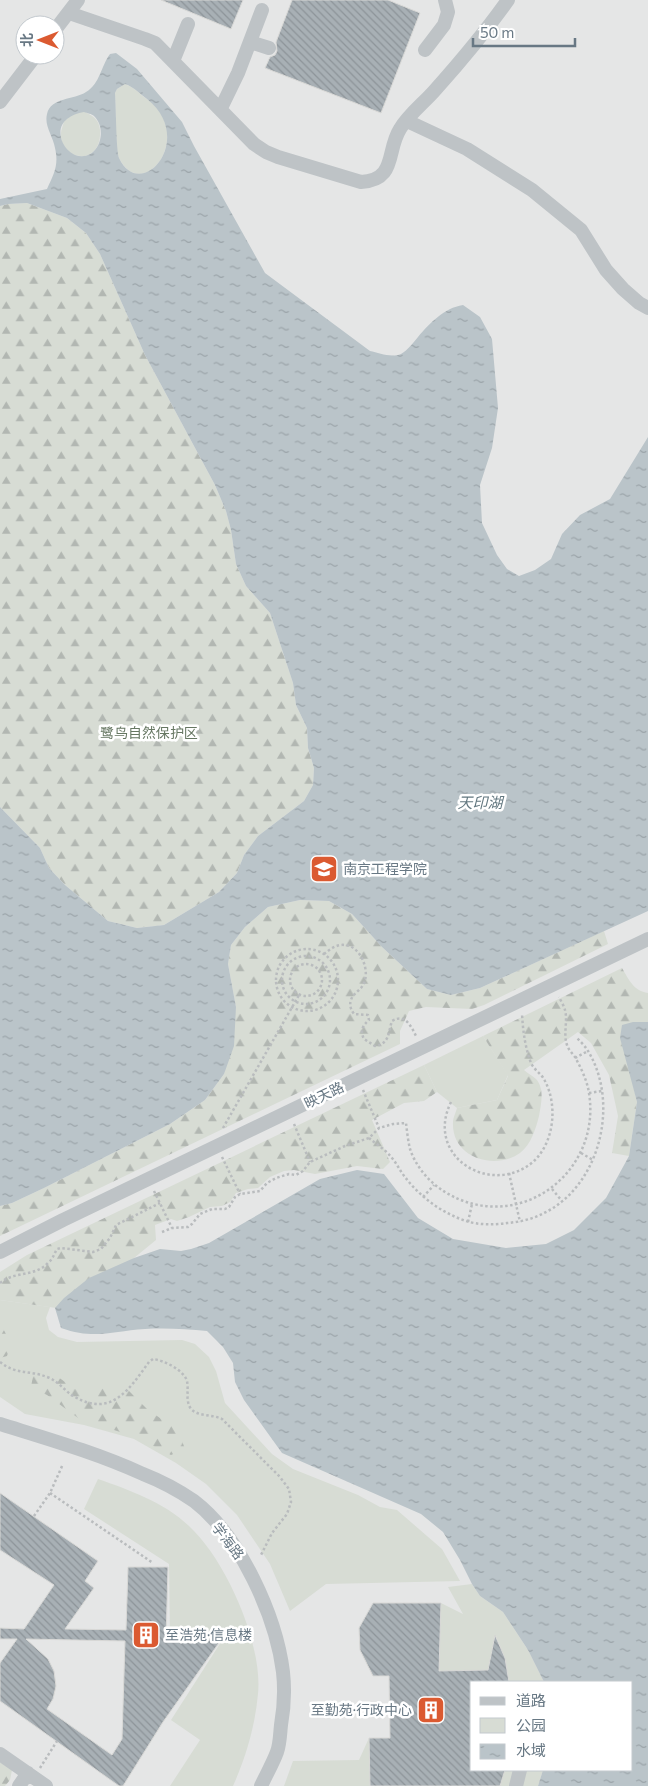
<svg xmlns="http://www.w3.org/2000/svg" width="648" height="1786" viewBox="0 0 648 1786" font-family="Commissioner,'Noto Sans SC',sans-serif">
  <defs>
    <pattern id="forest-firs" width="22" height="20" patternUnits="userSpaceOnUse" patternTransform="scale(1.25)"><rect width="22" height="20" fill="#d7dcd4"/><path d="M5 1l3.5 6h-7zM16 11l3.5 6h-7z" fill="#b2b7b2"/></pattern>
    <pattern id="water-ripples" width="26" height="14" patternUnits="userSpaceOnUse" patternTransform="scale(1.25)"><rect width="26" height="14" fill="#bac4c9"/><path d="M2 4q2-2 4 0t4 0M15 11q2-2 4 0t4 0" fill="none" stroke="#9ba4a9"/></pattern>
    <pattern id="building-back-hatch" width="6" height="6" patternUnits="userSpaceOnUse" patternTransform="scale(1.25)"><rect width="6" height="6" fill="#a8b0b5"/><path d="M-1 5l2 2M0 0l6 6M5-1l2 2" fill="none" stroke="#8d9499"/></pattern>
  </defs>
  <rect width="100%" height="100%" fill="#f7f7f5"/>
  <path fill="#e5e6e6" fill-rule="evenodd" d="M 0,0 L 648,0 L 648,1786 L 0,1786 ZM 25,25 L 55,25 L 55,55 L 25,55 ZM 472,1682 L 632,1682 L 632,1770 L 472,1770 Z"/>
  <path fill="#d7dcd4" d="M 125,84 C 133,87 138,92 144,97 C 148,100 153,103 156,107 C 189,145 141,202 119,158 C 115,150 116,105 115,93 L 117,89 Z
    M 83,111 C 93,116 99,119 100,130 C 102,165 65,162 61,138 C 60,132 63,125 65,119 L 74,114 Z
    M 483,1036 L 508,1075 L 497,1100 L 457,1108 L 437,1092 L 424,1065 Z
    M 0,1300 L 50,1307 L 46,1318 L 49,1330 L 58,1337 L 77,1342 L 182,1340 L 195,1344 L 209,1357 L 216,1371 L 225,1403 L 272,1454 L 293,1469 L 358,1495 L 380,1507 L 397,1510 L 442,1549 L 460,1581 L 326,1584 L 290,1611 L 270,1564 L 237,1515 L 206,1484 L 176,1463 L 134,1439 L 84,1425 L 25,1414 L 0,1397 Z
    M 98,1479 C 129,1490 164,1502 189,1526 C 226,1560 263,1644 258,1694 C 255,1726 246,1757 233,1786 L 170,1786 L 200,1740 L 171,1720 L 221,1642 L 170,1637 L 169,1564 L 84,1509 Z
    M 472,1584 L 480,1596 L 503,1612 L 528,1650 L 544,1682 L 509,1682 L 505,1658 L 496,1636 L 488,1670 L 439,1671 L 441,1603 L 463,1614 L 448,1587 Z
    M 369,1738 L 370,1786 L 284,1786 L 293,1761 L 359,1760 Z
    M 504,1770 L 543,1770 L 538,1786 L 500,1786 Z"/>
  <path fill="url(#forest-firs)" d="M 27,203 L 67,218 L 86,233 L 100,254 L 145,355 L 215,485 L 226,511 L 231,530 L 236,564 L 246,586 L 270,613 L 293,683 L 296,705 L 307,728 L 308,748 L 314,768 L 313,785 L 304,801 L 258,836 L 244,855 L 237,873 L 219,892 L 164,925 L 137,928 L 108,921 L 65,885 L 49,868 L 40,848 L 0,807 L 0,206 L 8,204 Z
    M 300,900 L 329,901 L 352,914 L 382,947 L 427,989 L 451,995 L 480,988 L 604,931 L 608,944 L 484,1005 L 472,1009 L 426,1007 L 409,1011 L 400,1031 L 400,1044 L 0,1236 L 0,1206 L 12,1203 L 44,1188 L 170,1124 L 205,1100 L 224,1074 L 236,1007 L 228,964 L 231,945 L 245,927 L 268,907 Z
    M 622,968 C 629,980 634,991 648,993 L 648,1022 L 633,1022 L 630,1072 L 637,1102 L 629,1156 L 612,1153 L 618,1116 L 609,1075 L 591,1043 L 578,1032 L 524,1070 C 527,1073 533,1076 536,1079 C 545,1089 541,1104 539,1116 C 536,1128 531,1145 520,1153 C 495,1171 451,1158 453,1122 C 453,1118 456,1112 457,1108 L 497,1100 L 508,1076 L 483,1036 Z
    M 424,1065 L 437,1092 L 424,1101 L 404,1103 L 372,1120 L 390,1162 L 383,1169 L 357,1166 L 315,1174 L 294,1170 L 284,1171 L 270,1177 L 258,1188 L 248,1189 L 236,1193 L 230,1202 L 222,1206 L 210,1207 L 189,1217 L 177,1221 L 171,1219 L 155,1225 L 156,1240 L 134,1258 L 56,1308 L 0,1300 L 0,1272 L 27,1255 Z
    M 0,1325 C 7,1332 11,1346 7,1356 L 0,1358 Z
    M 46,1372 L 58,1377 L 78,1391 L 91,1387 L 122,1384 L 148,1410 L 178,1430 L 185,1449 L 171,1455 L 135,1437 L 78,1418 L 47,1395 L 31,1387 L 33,1376 Z
    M 0,1762 L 12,1770 L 10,1780 L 5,1786 L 0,1786 Z"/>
  <path fill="url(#water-ripples)" fill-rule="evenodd" d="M 116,53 L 137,69 L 182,122 L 194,146 L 265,273 L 370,351 C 379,353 391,358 401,354 C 407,351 414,342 418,337 C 430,323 444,308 463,305 L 480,317 L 492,339 L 498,408 L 492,448 L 480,485 L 482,523 L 497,555 L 507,569 L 519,576 L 535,570 L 551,559 L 562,534 L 580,515 L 610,499 L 648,437 L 648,911 L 480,988 L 451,995 L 427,989 L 382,947 L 352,914 L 329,901 L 300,900 L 268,907 L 245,927 L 231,945 L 228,964 L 236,1007 L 234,1046 L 224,1074 L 205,1100 L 170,1124 L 44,1188 L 12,1203 L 0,1206 L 0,807 L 40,848 L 49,868 L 65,885 L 108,921 L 137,928 L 164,925 L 219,892 L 237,873 L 244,855 L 258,836 L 304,801 L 313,785 L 314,768 L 308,748 L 307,728 L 296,705 L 293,683 L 270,613 L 246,586 L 236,564 L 231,530 L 226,511 L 215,485 L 145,355 L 100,254 L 86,233 L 67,218 L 27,203 L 8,204 L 0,206 L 0,199 L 47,189 C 54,174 59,165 55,148 C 53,136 44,126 47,114 C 51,97 74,100 86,92 C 100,84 101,66 110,54 ZM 125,84 C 134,87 140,94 147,99 C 197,139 141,204 119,158 C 116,150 116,105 115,93 L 117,89 ZM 84,112 C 87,113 92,114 94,116 C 109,130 98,163 75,155 C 69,152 65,148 62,141 C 56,124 68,115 84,112 Z
    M 633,1022 L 648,1022 L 648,1786 L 538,1786 L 543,1770 L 632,1770 L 632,1682 L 544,1682 L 528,1650 L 503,1612 L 480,1596 L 472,1584 L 460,1560 L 443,1532 L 421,1514 L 282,1453 L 244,1400 L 235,1382 L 233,1363 L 223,1347 L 207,1331 C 187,1329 166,1328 145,1329 C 112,1331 95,1340 61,1328 L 55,1308 L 64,1298 L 89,1278 L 134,1258 L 160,1249 L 181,1251 L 191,1249 L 209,1243 L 320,1179 L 357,1170 L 384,1174 L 418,1218 L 453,1239 L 506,1248 L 546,1244 L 574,1230 L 606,1198 L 629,1156 L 637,1102 L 620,1038 L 622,1025 Z"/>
  <path fill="url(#building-back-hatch)" stroke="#d9d9d7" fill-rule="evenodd" d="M 161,0 L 243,0 L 231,29 Z
    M 292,0 L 388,0 L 420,13 L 381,113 L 265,68 L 270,57 L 275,55 L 277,51 L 276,42 Z
    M 0,1493 L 98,1561 L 85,1581 L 94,1588 L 65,1629 L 126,1630 L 128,1567 L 168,1567 L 166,1640 L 221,1640 L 163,1722 L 123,1786 L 119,1786 L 0,1701 L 0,1663 L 17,1639 L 0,1639 L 0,1628 L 24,1629 L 54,1585 L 0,1550 ZM 26,1639 L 125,1641 L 122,1739 L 112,1755 L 47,1709 L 53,1699 L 56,1686 L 54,1671 L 48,1659 Z
    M 373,1603 L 441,1603 L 439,1671 L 488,1670 L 495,1635 L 505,1658 L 509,1682 L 472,1682 L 472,1770 L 505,1770 L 500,1786 L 370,1786 L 369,1738 L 390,1738 L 389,1676 L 373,1676 L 360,1650 L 359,1628 Z"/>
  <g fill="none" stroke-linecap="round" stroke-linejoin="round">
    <path stroke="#b9bcbe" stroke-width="2.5" stroke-dasharray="2.5 2.5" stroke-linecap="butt" d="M276 980a31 31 0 1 1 62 0a31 31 0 1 1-62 0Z
      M 324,954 C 330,949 337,944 345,945 C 361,946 371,972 363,985 C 360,991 353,993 351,1000 C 349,1005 351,1010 354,1014 L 368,1015 L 369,1020 C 362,1026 360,1031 364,1039 L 375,1046 C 390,1044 388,1032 392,1021 C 405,1013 411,1026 416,1036
      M282 980a24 24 0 1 1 48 0a24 24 0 1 1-48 0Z
      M290 980a16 16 0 1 1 32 0a16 16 0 1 1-32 0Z
      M 575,1058 L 588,1051
      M 363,1090 L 379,1128
      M 589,1093 L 602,1091
      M 451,1102 C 424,1157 491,1197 533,1162 C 554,1143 558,1106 545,1081 C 542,1074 534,1070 531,1063 C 525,1047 523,1031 522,1014
      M 294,1124 L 310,1162
      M 223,1128 L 299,995
      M 369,1138 C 376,1144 386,1150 392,1158 C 397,1164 400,1171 405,1177 C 420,1197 442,1213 466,1221 C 478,1225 494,1225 507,1223 C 520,1222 533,1219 544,1213 C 600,1186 620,1103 588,1051 C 585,1046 580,1041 576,1037
      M 581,1153 L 593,1160
      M 222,1157 L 240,1194
      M 509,1173 L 520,1222
      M 552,1189 L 562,1201
      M 154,1191 L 172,1228
      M 423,1197 L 434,1185
      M 468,1222 L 472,1204
      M 162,1232 L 172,1228 L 188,1227 L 192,1224 L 200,1214 L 212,1209 L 225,1209 L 229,1207 L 235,1197 L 240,1194 L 260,1191 L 267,1183 L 276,1178 L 289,1174 L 296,1175 L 303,1171 L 310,1162 L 345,1146 L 369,1138 L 379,1128 L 393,1124 L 406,1123 C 407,1131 408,1141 410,1149 C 416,1167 430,1183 445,1192 C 517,1236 602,1174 589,1093 C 587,1080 581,1068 575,1057 C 572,1053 568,1049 567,1045 C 563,1034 568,1021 565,1010 C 564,1006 561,1001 559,997
      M 0,1283 C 14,1271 35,1277 48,1263 C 53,1259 54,1254 57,1249 L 61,1248 L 93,1252 L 101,1249 L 110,1238 L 116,1225 L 160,1203
      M 0,1362 C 16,1375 30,1370 47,1377 C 59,1381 65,1392 75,1397 C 112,1418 130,1388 149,1362 L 153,1359 C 163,1360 184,1370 187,1381 C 189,1391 185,1400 191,1409 C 199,1417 212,1414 222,1419 L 280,1477 L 289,1489 L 291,1502 L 287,1514 L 272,1533 L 261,1555
      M 50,1493 L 153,1563
      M 34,1516 L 50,1493 L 63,1464
      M 40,1768 L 57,1741"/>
    <path stroke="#bec3c6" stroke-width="14" d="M 69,13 L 145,39 L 155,43 L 254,144 L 266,152 L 278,157 L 361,182 C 397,180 386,151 400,129 C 409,114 424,103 436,89 C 461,61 486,31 508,0
      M 55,30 L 78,0
      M 250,42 L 269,48
      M 425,50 L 444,25 L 448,12 L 445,0
      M 173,61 L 188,24
      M 0,102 L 36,55
      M 221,108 L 238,73 L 262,10
      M 407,121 L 467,149 L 532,190 L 581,230 L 606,270 L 623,289 L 639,303 L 648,308
      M 0,1252 L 63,1220 L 648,939
      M 0,1424 C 48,1439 97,1453 143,1474 C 161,1481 178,1490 194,1501 C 240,1536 276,1616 283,1672 C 285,1690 284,1708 281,1725 C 280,1734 280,1744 277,1752 C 273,1763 266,1775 261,1786
      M 0,1754 L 46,1786
      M 19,1786 L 28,1773
      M 516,1786 L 520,1770"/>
  </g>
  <defs>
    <g id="university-square" transform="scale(1.4375)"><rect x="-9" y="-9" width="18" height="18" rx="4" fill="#db5a31" stroke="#fff"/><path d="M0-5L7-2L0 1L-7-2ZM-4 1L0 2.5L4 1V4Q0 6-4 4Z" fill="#fff"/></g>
    <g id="building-square" transform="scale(1.4375)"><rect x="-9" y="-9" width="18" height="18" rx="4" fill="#db5a31" stroke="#fff"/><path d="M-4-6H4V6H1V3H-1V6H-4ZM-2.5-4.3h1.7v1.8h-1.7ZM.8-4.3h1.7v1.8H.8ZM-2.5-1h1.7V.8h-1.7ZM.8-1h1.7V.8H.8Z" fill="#fff"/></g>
  </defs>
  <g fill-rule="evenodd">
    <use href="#university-square" x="324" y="869"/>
    <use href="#building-square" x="146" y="1635"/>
    <use href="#building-square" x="431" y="1710"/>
  </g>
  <g text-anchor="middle" stroke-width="5" stroke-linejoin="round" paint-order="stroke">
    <g font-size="14" fill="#667762" stroke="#fff">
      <text x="149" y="738">鹭鸟自然保护区</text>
    </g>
    <g font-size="14" fill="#687884" stroke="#fff" text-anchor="start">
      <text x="343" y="874">南京工程学院</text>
      <text x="165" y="1640">至浩苑·信息楼</text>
      <text x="412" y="1715" text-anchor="end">至勤苑·行政中心</text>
    </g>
    <g font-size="14" fill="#687884" stroke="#fff">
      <text transform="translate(324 1095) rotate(-26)" y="5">映天路</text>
      <text transform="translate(228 1541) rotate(53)" y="5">学海路</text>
    </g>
    <g font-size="15" font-style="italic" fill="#637880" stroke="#fff">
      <text x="480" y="808">天印湖</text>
    </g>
  </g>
  <rect x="470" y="1681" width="162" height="90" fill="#ffffff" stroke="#c3c9ce"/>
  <rect x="480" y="1697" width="25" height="8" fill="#bec3c6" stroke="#c3c9ce"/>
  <text x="516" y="1706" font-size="15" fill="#687884">道路</text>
  <rect x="480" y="1718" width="25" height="15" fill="#d7dcd4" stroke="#c3c9ce"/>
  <text x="516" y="1731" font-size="15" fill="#687884">公园</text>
  <rect x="480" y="1744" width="25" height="15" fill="url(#water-ripples)" stroke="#c3c9ce"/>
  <text x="516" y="1756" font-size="15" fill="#687884">水域</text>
  <g transform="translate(40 40) rotate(270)"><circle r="24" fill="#ffffff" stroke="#c3c9ce"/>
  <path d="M0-4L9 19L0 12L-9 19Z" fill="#db5a31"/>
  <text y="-8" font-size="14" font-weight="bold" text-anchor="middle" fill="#687884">北</text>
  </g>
  <path d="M473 38v8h102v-8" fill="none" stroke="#687884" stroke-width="2.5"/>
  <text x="480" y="38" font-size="15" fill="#687884" stroke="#ffffff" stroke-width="4" paint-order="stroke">50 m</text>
</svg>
